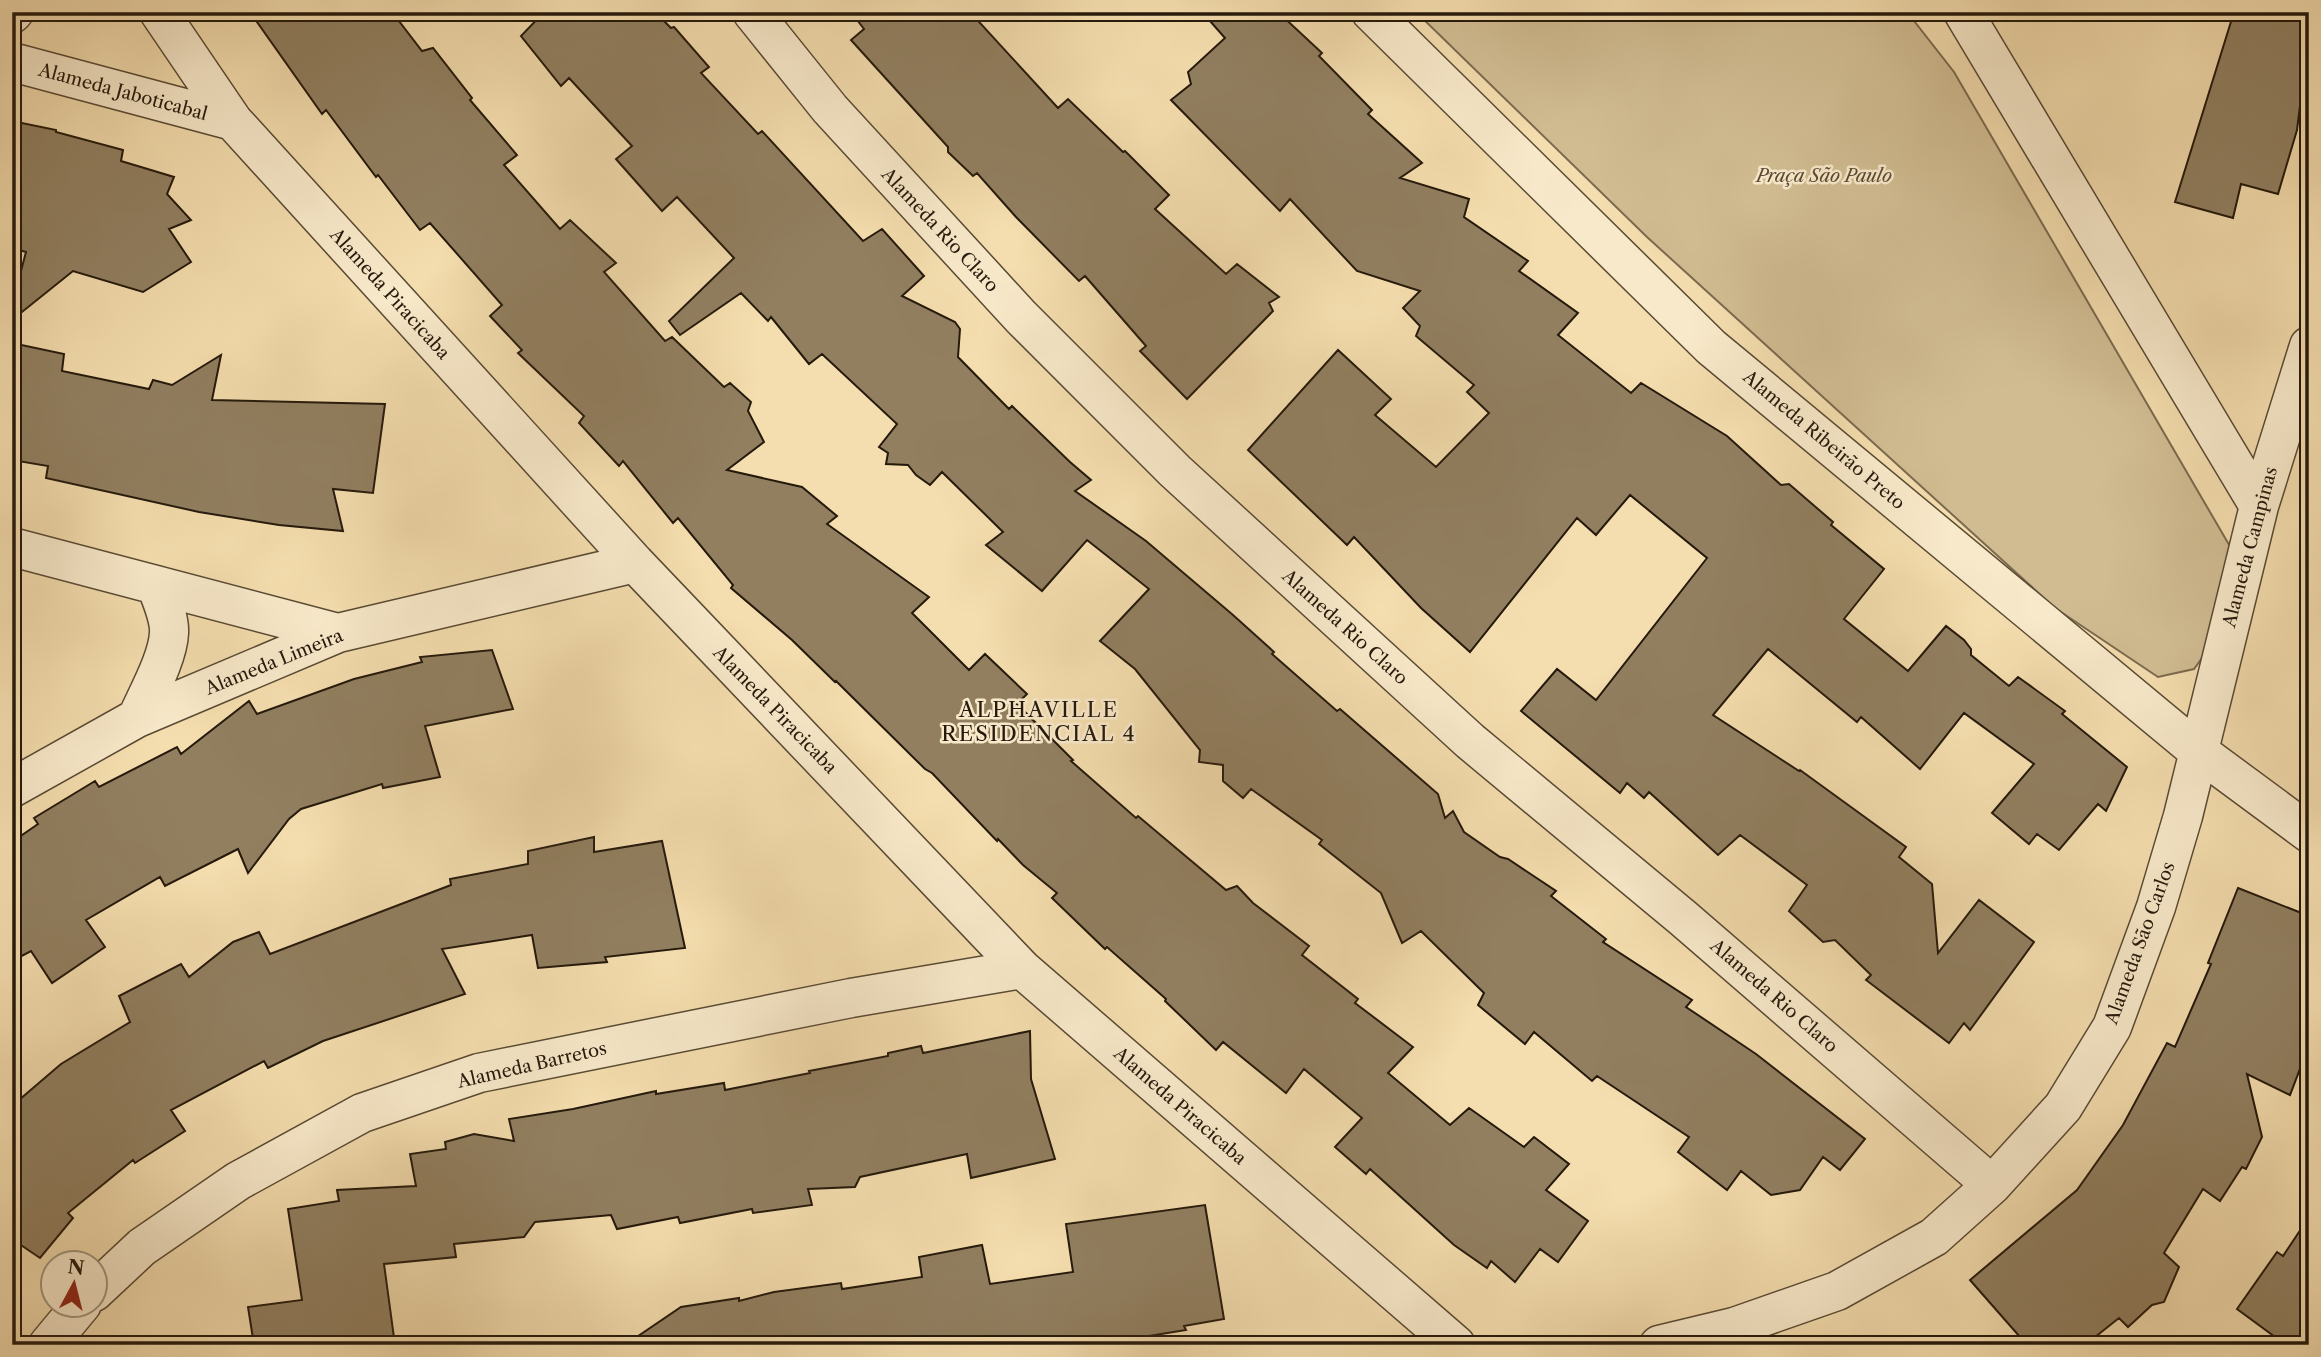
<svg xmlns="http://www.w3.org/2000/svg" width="2321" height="1357" viewBox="0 0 2321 1357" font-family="'Libre Caslon Text',serif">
  <rect width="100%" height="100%" fill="#f4ddae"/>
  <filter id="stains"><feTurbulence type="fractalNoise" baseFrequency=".00286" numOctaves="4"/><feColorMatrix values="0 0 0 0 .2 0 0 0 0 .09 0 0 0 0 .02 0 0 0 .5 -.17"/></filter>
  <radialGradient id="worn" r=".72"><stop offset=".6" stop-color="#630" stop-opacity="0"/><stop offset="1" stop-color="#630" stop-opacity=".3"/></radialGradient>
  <path fill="#d1bc92" stroke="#7b6a4f" stroke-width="2" d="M 1416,12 L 1907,12 L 1954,72 L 2235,555 L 2225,626 L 2194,669 L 2158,677 L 2055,608 L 1647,237 Z"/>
  <path fill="#917f60" stroke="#25190c" stroke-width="2" d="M 250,12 L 392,12 L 422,51 L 433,48 L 472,98 L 470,100 L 517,155 L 504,165 L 560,229 L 570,220 L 616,263 L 604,272 L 665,341 L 672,337 L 724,387 L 730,383 L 751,402 L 748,411 L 764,442 L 727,470 L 802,487 L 837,516 L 827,524 L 929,597 L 912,613 L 969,670 L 985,654 L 1027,694 L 1017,704 L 1073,760 L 1071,761 L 1136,818 L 1138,816 L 1226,890 L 1237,886 L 1253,903 L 1309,946 L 1302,955 L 1358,999 L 1355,1003 L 1413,1047 L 1388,1073 L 1450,1125 L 1469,1108 L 1524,1147 L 1534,1137 L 1569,1164 L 1546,1190 L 1588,1221 L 1558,1262 L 1540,1249 L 1515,1282 L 1491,1261 L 1487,1268 L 1454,1245 L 1370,1169 L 1366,1174 L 1335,1147 L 1362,1118 L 1304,1069 L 1286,1093 L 1223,1042 L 1216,1050 L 1165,1001 L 1166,999 L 1107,947 L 1105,949 L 1052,898 L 1057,893 L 1023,865 L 998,839 L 997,841 L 932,773 L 925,769 L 836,681 L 835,682 L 792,640 L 731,588 L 733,585 L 678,518 L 673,523 L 623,461 L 619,466 L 579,423 L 584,416 L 518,353 L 522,350 L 490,316 L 502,305 L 430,223 L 420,230 L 378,175 L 376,177 L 326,110 L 322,114 Z
    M 544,12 L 655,12 L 671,28 L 674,27 L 709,67 L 701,73 L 758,134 L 762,131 L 863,241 L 882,229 L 924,276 L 902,296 L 955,322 L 960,329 L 958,357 L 1009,409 L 1012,406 L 1070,462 L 1091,480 L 1075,491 L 1146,541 L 1233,615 L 1274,652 L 1272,654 L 1337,711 L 1340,709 L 1438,794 L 1445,818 L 1453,811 L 1464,832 L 1500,857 L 1508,859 L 1556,891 L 1551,896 L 1606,939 L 1603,942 L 1692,1000 L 1686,1007 L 1756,1054 L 1865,1139 L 1840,1170 L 1823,1157 L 1800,1190 L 1771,1195 L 1741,1171 L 1727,1190 L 1678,1152 L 1689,1137 L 1597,1076 L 1592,1081 L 1534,1032 L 1525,1044 L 1478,1005 L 1484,993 L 1421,931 L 1402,943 L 1381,893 L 1319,844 L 1322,840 L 1251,789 L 1243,798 L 1223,781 L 1223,765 L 1199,762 L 1200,750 L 1135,669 L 1100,641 L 1149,589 L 1087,540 L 1042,591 L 986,545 L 1003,532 L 942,472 L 930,485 L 916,475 L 908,465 L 886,464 L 888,453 L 879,447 L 897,424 L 822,354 L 809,364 L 771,317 L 768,321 L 741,293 L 680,335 L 669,321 L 734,258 L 677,197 L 662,211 L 616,159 L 632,146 L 569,78 L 561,86 L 521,36 Z
    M 851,12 L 970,12 L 1058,108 L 1068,99 L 1123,152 L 1125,151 L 1169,195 L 1155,209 L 1226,274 L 1237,264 L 1279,297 L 1269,303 L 1273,311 L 1187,399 L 1140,351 L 1146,346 L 1085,276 L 1079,281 L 1016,217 L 977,173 L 973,176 L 948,152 L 948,147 L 851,40 L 864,29 Z
    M 1202,12 L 1278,12 L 1322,53 L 1319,56 L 1372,110 L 1368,114 L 1422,163 L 1400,178 L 1469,199 L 1464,217 L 1528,261 L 1519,271 L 1578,313 L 1558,335 L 1631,393 L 1641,383 L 1727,436 L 1781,485 L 1789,484 L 1833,522 L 1831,525 L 1884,569 L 1844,619 L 1908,671 L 1946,626 L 1964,640 L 1971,649 L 1971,655 L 2009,686 L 2018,677 L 2065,711 L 2062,714 L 2127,767 L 2106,811 L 2098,804 L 2059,850 L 2037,834 L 2029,844 L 1992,813 L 2034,764 L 1964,713 L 1920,769 L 1861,717 L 1857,722 L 1768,649 L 1713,715 L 1799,771 L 1800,770 L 1906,847 L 1899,857 L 1932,884 L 1938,953 L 1979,900 L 2034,942 L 1970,1030 L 1964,1023 L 1949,1043 L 1866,980 L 1871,975 L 1835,940 L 1823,942 L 1789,911 L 1807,885 L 1740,835 L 1718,855 L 1649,792 L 1644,798 L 1627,783 L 1620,793 L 1521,711 L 1557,669 L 1596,700 L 1707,558 L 1630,495 L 1596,535 L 1577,518 L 1470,652 L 1421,608 L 1354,537 L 1347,545 L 1248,450 L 1338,350 L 1391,399 L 1375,415 L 1436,467 L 1489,413 L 1467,392 L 1474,385 L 1416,336 L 1420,326 L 1403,308 L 1420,291 L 1357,271 L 1290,199 L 1280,211 L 1171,100 L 1191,84 L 1188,72 L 1225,38 Z
    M 2234,12 L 2292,12 L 2309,17 L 2309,76 L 2304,74 L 2297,130 L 2278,194 L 2241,184 L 2233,218 L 2175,202 Z
    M 12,121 L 56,130 L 56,132 L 123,150 L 121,161 L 174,177 L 167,194 L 191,220 L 169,229 L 191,262 L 143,292 L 73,271 L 12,320 L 12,305 L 26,252 L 12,248 Z
    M 12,343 L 64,354 L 62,371 L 149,389 L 153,380 L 172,385 L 221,355 L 212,400 L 385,404 L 373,493 L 333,489 L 343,531 L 279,525 L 199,512 L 46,478 L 48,466 L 12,460 Z
    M 492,650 L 513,709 L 425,726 L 440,777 L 383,788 L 382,784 L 301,809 L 289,819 L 248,873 L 238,849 L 165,886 L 160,877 L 86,920 L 105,947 L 52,983 L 31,951 L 12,961 L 12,842 L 38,824 L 34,818 L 95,781 L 99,787 L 177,747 L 181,754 L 249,701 L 257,714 L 354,679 L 422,662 L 420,657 Z
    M 594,837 L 594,852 L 662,841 L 685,948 L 605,957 L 607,962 L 538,968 L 532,935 L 442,949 L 465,994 L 323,1041 L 268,1068 L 264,1061 L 171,1110 L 185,1131 L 135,1163 L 133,1160 L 68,1213 L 73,1218 L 40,1258 L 12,1239 L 12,1106 L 61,1064 L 130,1022 L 119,996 L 181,964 L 189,977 L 233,942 L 259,932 L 270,954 L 451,885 L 450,879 L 528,864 L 528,851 Z
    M 2238,888 L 2309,916 L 2309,1057 L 2303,1061 L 2290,1095 L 2247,1074 L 2262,1137 L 2246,1169 L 2242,1167 L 2220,1201 L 2203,1189 L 2164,1253 L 2179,1267 L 2164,1302 L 2152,1305 L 2128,1327 L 2119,1318 L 2085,1345 L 2027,1345 L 1970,1280 L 2077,1190 L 2123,1125 L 2167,1043 L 2175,1047 L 2211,964 L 2208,963 Z
    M 1030,1031 L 1031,1079 L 1055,1159 L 971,1178 L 967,1154 L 860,1177 L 855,1187 L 808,1189 L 812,1205 L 753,1213 L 752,1209 L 680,1223 L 678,1217 L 617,1229 L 611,1215 L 535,1222 L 524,1237 L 454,1244 L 456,1257 L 384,1264 L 395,1345 L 254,1345 L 248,1307 L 302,1300 L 288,1209 L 339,1201 L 337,1190 L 416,1186 L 410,1154 L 446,1149 L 445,1142 L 474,1134 L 514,1141 L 509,1119 L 573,1109 L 656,1091 L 656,1094 L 724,1083 L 725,1090 L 810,1073 L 809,1071 L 888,1056 L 888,1053 L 921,1046 L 923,1053 Z
    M 1205,1205 L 1224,1319 L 1184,1326 L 1186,1330 L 1124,1340 L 1125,1345 L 625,1345 L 681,1307 L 739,1298 L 739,1301 L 774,1292 L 841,1283 L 842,1289 L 922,1277 L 919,1257 L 982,1245 L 990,1284 L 1073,1272 L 1066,1224 Z
    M 2309,1217 L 2309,1345 L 2286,1345 L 2237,1309 L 2277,1252 L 2283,1256 Z"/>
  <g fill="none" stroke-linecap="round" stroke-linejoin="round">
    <g stroke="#594a34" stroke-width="41">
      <path id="minor" d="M 159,12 L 233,121 L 635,563 L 1022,969 L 1456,1345
        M 752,12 L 830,109 L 1021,317 L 1175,471 L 1470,741 L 1683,918 L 1992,1185
        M 1371,12 L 1711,347 L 2198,751 L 2309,833
        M 1963,12 L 2259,506
        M 12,14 L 14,12
        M 12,62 L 233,121
        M 12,547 L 338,633
        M 137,718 C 147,695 168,658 169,633 C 170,618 161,599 156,585
        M 12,788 L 137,718 L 338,633 L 635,563
        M 94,1292 L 142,1247 L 238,1181 L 362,1113 L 479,1073 L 851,998 L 1022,969
        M 48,1345 L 82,1304
        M 1659,1345 L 1734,1327 L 1837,1291 L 1934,1237 L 1992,1185 L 2063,1107 L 2112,1027 L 2156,907 L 2183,816 L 2259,506 L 2309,346"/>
    </g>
    <use href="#minor" stroke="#f8e9ca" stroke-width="38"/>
  </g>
  <g text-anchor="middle" stroke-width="5" stroke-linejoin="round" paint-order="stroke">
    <g font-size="18" fill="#25190c" stroke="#f8e9ca">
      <text transform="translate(123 92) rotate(15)" y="6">Alameda Jaboticabal</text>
      <text transform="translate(940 230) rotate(47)" y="6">Alameda Rio Claro</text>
      <text transform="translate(390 294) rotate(48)" y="6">Alameda Piracicaba</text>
      <text transform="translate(1824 440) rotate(40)" y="6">Alameda Ribeirão Preto</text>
      <text transform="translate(2250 547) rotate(-75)" y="6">Alameda Campinas</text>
      <text transform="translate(1345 627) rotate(42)" y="6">Alameda Rio Claro</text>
      <text transform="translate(274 662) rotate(-22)" y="6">Alameda Limeira</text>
      <text transform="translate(775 710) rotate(46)" y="6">Alameda Piracicaba</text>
      <text transform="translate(2140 943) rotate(-70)" y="6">Alameda São Carlos</text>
      <text transform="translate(1774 996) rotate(41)" y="6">Alameda Rio Claro</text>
      <text transform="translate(532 1065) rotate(-13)" y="6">Alameda Barretos</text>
      <text transform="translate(1180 1106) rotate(41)" y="6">Alameda Piracicaba</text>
    </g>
    <g font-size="18" font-style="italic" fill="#594a34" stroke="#f8e9ca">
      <text x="1824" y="182">Praça São Paulo</text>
    </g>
    <g font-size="21" letter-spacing="2" fill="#25190c" stroke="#f8e9ca">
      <text x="1039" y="717">ALPHAVILLE<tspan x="1039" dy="24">RESIDENCIAL 4</tspan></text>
    </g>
  </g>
  <rect width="2321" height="1357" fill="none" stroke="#f4ddae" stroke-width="42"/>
  <rect x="14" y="14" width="2293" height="1329" fill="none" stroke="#25190c" stroke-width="3.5"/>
  <rect x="21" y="21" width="2279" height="1315" fill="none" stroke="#25190c" stroke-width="2"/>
  <g transform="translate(74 1284) rotate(7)"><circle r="33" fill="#f8e9ca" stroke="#a4967e" stroke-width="2"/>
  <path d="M0-5L12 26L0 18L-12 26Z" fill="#8f2418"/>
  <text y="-10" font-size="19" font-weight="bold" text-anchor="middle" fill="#25190c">N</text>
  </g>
  <rect width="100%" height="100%" filter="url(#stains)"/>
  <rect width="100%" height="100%" fill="url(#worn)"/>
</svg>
